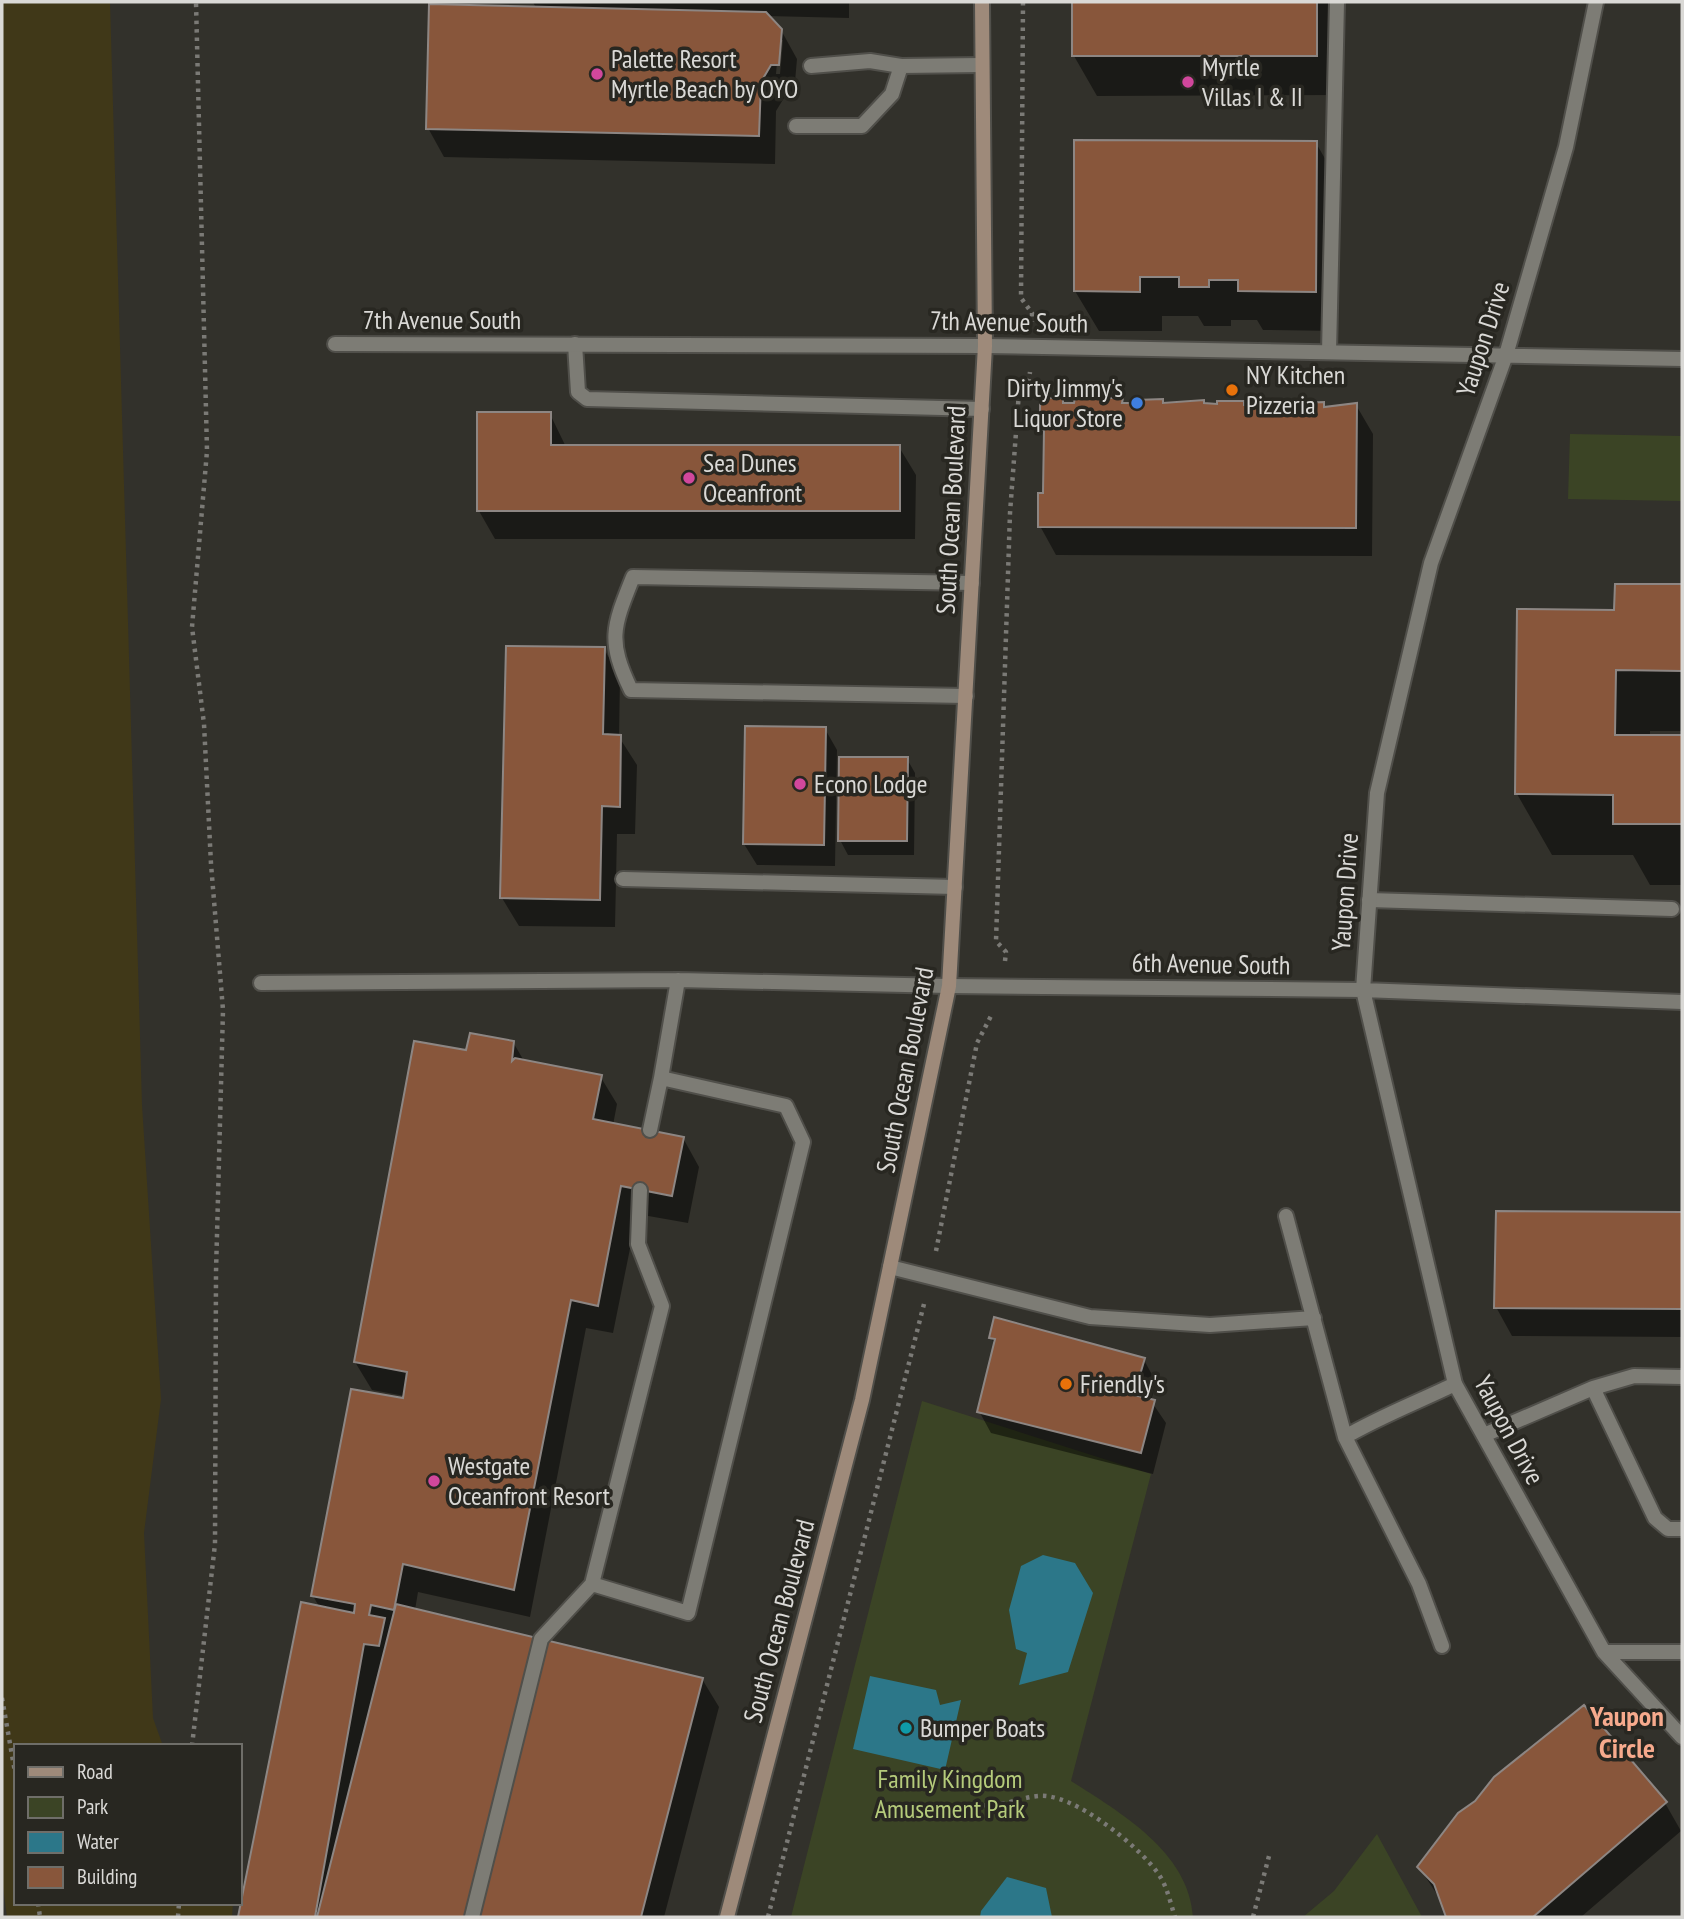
<svg xmlns="http://www.w3.org/2000/svg" width="1684" height="1919" viewBox="0 0 1684 1919" font-family="'PT Sans Narrow',sans-serif">
  <rect width="100%" height="100%" fill="#32312b"/>
  <path fill="#3b4425" d="M 1570,434 L 1682,436 L 1682,501 L 1568,499 Z
    M 922,1401 L 1151,1474 L 1071,1781 C 1121,1813 1189,1852 1193,1917 L 791,1917 Z
    M 1377,1834 L 1422,1917 L 1303,1917 L 1334,1891 Z"/>
  <path fill="#403818" d="M 2,2 L 110,2 L 142,1105 L 161,1399 L 144,1533 L 153,1718 L 163,1746 L 16,1746 L 16,1903 L 233,1903 L 232,1917 L 7,1917 L 2,1879 Z"/>
  <path fill="#2c7789" d="M 1043,1555 L 1075,1563 L 1093,1593 L 1068,1672 L 1019,1685 L 1027,1653 L 1016,1649 L 1009,1610 L 1021,1566 Z
    M 870,1676 L 936,1690 L 940,1705 L 961,1700 L 945,1770 L 853,1749 Z
    M 1007,1877 L 1046,1888 L 1052,1917 L 980,1917 L 981,1911 Z"/>
  <path fill="#0007" fill-rule="evenodd" d="M 533,2 L 849,2 L 849,18 L 767,16 L 781,30 L 797,59 L 794,93 L 787,93 L 776,111 L 775,164 L 444,157 L 428,128 L 536,8 ZM 779,40 L 783,40 L 780,74 L 776,74 Z
    M 1074,2 L 1340,2 L 1339,95 L 1097,96 L 1074,56 Z
    M 1316,143 L 1339,183 L 1338,331 L 1263,330 L 1257,320 L 1231,320 L 1231,326 L 1204,326 L 1198,316 L 1162,316 L 1162,331 L 1099,331 L 1075,291 Z
    M 1062,400 L 1065,405 L 1122,400 L 1124,404 L 1162,401 L 1164,404 L 1243,403 L 1245,407 L 1323,404 L 1326,408 L 1356,405 L 1373,434 L 1372,556 L 1056,555 L 1040,526 L 1045,495 L 1046,436 L 1042,430 Z
    M 550,414 L 566,447 L 899,447 L 916,475 L 915,539 L 495,539 L 479,511 Z
    M 1617,585 L 1682,586 L 1682,731 L 1650,731 L 1650,737 L 1682,737 L 1682,885 L 1650,885 L 1633,855 L 1552,855 L 1517,794 L 1616,612 Z
    M 604,649 L 620,677 L 619,737 L 637,765 L 635,834 L 617,834 L 615,927 L 519,926 L 502,898 Z
    M 825,729 L 837,750 L 835,866 L 757,865 L 744,844 Z
    M 907,759 L 915,773 L 914,855 L 848,855 L 840,840 Z
    M 513,1042 L 524,1061 L 600,1076 L 617,1104 L 613,1125 L 683,1138 L 699,1167 L 688,1223 L 637,1214 L 613,1333 L 586,1328 L 530,1617 L 418,1592 L 415,1610 L 702,1679 L 719,1707 L 664,1917 L 240,1917 L 302,1604 L 320,1608 L 313,1596 L 404,1400 L 405,1396 L 372,1390 L 355,1362 L 468,1052 Z
    M 1497,1213 L 1682,1214 L 1682,1337 L 1512,1336 L 1496,1307 Z
    M 991,1337 L 1144,1360 L 1156,1382 L 1151,1401 L 1166,1423 L 1153,1474 L 991,1433 L 979,1411 L 995,1346 Z
    M 1665,1803 L 1681,1831 L 1581,1917 L 1448,1917 L 1442,1902 L 1419,1867 Z"/>
  <path fill="#88563b" stroke="#8d8683" stroke-width="2" d="M 1072,2 L 1317,2 L 1317,56 L 1072,56 Z
    M 429,4 L 766,12 L 782,29 L 779,65 L 771,65 L 761,82 L 759,136 L 426,129 Z
    M 1074,140 L 1317,141 L 1316,292 L 1238,291 L 1238,280 L 1209,280 L 1209,287 L 1179,287 L 1179,277 L 1140,277 L 1140,292 L 1074,291 Z
    M 1040,398 L 1063,398 L 1063,403 L 1074,403 L 1075,398 L 1123,398 L 1122,403 L 1136,403 L 1136,400 L 1163,399 L 1163,403 L 1204,400 L 1204,403 L 1217,404 L 1217,401 L 1244,401 L 1244,405 L 1324,402 L 1324,407 L 1357,403 L 1356,528 L 1038,527 L 1038,493 L 1043,493 L 1044,430 L 1040,430 Z
    M 477,412 L 551,412 L 551,445 L 900,445 L 900,511 L 477,511 Z
    M 1615,584 L 1682,584 L 1682,671 L 1616,670 L 1615,735 L 1682,735 L 1682,824 L 1613,824 L 1613,795 L 1515,794 L 1517,609 L 1614,610 Z
    M 506,646 L 605,647 L 603,734 L 621,735 L 620,807 L 602,806 L 600,900 L 500,898 Z
    M 745,726 L 826,727 L 824,845 L 743,844 Z
    M 839,757 L 908,757 L 907,841 L 838,841 Z
    M 470,1033 L 514,1041 L 512,1061 L 515,1058 L 602,1075 L 593,1119 L 684,1137 L 672,1196 L 621,1186 L 598,1306 L 571,1300 L 514,1590 L 403,1564 L 394,1610 L 371,1605 L 369,1615 L 385,1618 L 379,1646 L 364,1644 L 315,1917 L 238,1917 L 301,1602 L 354,1613 L 355,1604 L 311,1596 L 351,1389 L 403,1398 L 407,1372 L 354,1362 L 414,1041 L 466,1050 Z
    M 1496,1211 L 1682,1212 L 1682,1309 L 1494,1308 Z
    M 994,1317 L 1145,1358 L 1134,1395 L 1155,1400 L 1141,1453 L 977,1412 L 995,1339 L 989,1338 Z
    M 396,1604 L 703,1678 L 641,1917 L 317,1917 Z
    M 1584,1705 L 1667,1802 L 1533,1917 L 1446,1917 L 1434,1884 L 1417,1867 L 1458,1813 L 1475,1801 L 1494,1777 Z"/>
  <g fill="none" stroke-linecap="round" stroke-linejoin="round">
    <g stroke="#504f4a" stroke-width="18">
      <path id="lane" d="M 811,66 L 870,61 L 901,66 L 981,65
        M 796,126 L 862,126 L 892,94 L 901,66
        M 575,344 L 578,392 L 587,399 L 982,409
        M 1329,352 L 1337,2
        M 966,696 L 631,690 C 607,640 613,627 633,577 L 972,583
        M 623,879 L 955,887
        M 1369,900 L 1672,909
        M 261,983 L 678,980 L 949,986
        M 661,1078 L 678,980
        M 640,1190 L 638,1244 L 662,1306 L 592,1584 L 688,1613 L 803,1142 L 786,1106 L 661,1078 L 650,1130
        M 1286,1216 L 1345,1437 L 1419,1584 L 1442,1646
        M 890,1267 L 1090,1317 L 1210,1325 L 1314,1318
        M 1593,1388 L 1655,1518 L 1668,1529 L 1682,1529
        M 1484,1435 L 1593,1388 L 1634,1376 L 1682,1377
        M 1345,1437 C 1381,1416 1418,1402 1455,1384
        M 472,1917 L 541,1639 L 592,1584"/>
    </g>
    <g stroke="#504f4a" stroke-width="18">
      <path id="street" d="M 1596,2 L 1566,147 L 1506,355 L 1431,563 L 1377,793 L 1363,990 L 1455,1384 L 1604,1652 L 1682,1737
        M 335,344 L 985,346 L 1682,359
        M 949,986 L 1363,990 L 1682,1002
        M 1604,1652 L 1682,1652"/>
    </g>
    <g stroke="#504f4a" stroke-width="18">
      <path id="secondary" d="M 727,1917 L 862,1400 L 949,986 L 985,346 L 982,2"/>
    </g>
    <path stroke="#7b7a76" stroke-width="4.5" stroke-dasharray="3.5 5" stroke-linecap="butt" d="M 1023,2 L 1021,298 L 1032,313 L 1032,322
      M 1005,961 L 1006,952 L 996,941 L 1010,513 L 1019,392 L 1029,379 L 1030,372
      M 936,1251 L 977,1043 L 991,1016
      M 2,1698 L 16,1778
      M 192,1746 L 215,1544 L 216,1272 L 223,1010 L 211,864 L 204,724 L 192,627 L 207,451 L 196,2
      M 976,1804 C 1000,1809 1016,1798 1038,1796 C 1073,1792 1138,1846 1157,1872 C 1167,1885 1170,1902 1175,1917
      M 38,1903 L 40,1917
      M 178,1917 L 179,1903
      M 768,1917 L 924,1304
      M 1253,1917 L 1269,1856"/>
    <use href="#lane" stroke="#7d7c75" stroke-width="14"/>
    <use href="#street" stroke="#7d7c75" stroke-width="14"/>
    <use href="#secondary" stroke="#9e8a7a" stroke-width="14"/>
  </g>
  <g fill="#d1479c" stroke="#282721" stroke-width="2.5">
    <circle cx="597" cy="74" r="7"/>
    <circle cx="1188" cy="82" r="7"/>
    <circle cx="689" cy="478" r="7"/>
    <circle cx="800" cy="784" r="7"/>
    <circle cx="434" cy="1481" r="7"/>
  </g>
  <g fill="#e8710a" stroke="#282721" stroke-width="2.5">
    <circle cx="1232" cy="390" r="7"/>
    <circle cx="1066" cy="1384" r="7"/>
  </g>
  <circle fill="#3f7fe0" stroke="#282721" stroke-width="2.5" cx="1137" cy="403" r="7"/>
  <circle fill="#0f9aa8" stroke="#282721" stroke-width="2.5" cx="906" cy="1728" r="7"/>
  <g text-anchor="middle" stroke-width="7" stroke-linejoin="round" paint-order="stroke">
    <g font-size="26" fill="#dad9d6" stroke="#282721" text-anchor="start">
      <text x="611" y="68">Palette Resort<tspan x="611" dy="30">Myrtle Beach by OYO</tspan></text>
      <text x="1202" y="76">Myrtle<tspan x="1202" dy="30">Villas I &amp; II</tspan></text>
      <text x="1246" y="384">NY Kitchen<tspan x="1246" dy="30">Pizzeria</tspan></text>
      <text x="1123" y="397" text-anchor="end">Dirty Jimmy's<tspan x="1123" dy="30">Liquor Store</tspan></text>
      <text x="703" y="472">Sea Dunes<tspan x="703" dy="30">Oceanfront</tspan></text>
      <text x="814" y="793">Econo Lodge</text>
      <text x="1080" y="1393">Friendly's</text>
      <text x="448" y="1475">Westgate<tspan x="448" dy="30">Oceanfront Resort</tspan></text>
      <text x="920" y="1737">Bumper Boats</text>
    </g>
    <g font-size="26" fill="#dad9d6" stroke="#282721">
      <text x="442" y="329">7th Avenue South</text>
      <text transform="translate(1009 322) rotate(1)" y="9">7th Avenue South</text>
      <text transform="translate(1483 339) rotate(-72)" y="9">Yaupon Drive</text>
      <text transform="translate(951 510) rotate(-87)" y="9">South Ocean Boulevard</text>
      <text transform="translate(1345 892) rotate(-86)" y="9">Yaupon Drive</text>
      <text transform="translate(1211 964) rotate(1)" y="9">6th Avenue South</text>
      <text transform="translate(905 1070) rotate(-79)" y="9">South Ocean Boulevard</text>
      <text transform="translate(1509 1430) rotate(62)" y="9">Yaupon Drive</text>
      <text transform="translate(779 1621) rotate(-75)" y="9">South Ocean Boulevard</text>
    </g>
    <g font-size="26" fill="#b5cb7b" stroke="#282721">
      <text x="950" y="1788">Family Kingdom<tspan x="950" dy="30">Amusement Park</tspan></text>
    </g>
    <g font-size="28" font-weight="bold" fill="#f7aa8d" stroke="#282721">
      <text x="1627" y="1726">Yaupon<tspan x="1627" dy="32">Circle</tspan></text>
    </g>
  </g>
  <rect width="1684" height="1919" fill="none" stroke="#dad9d6" stroke-width="7"/>
  <rect x="14" y="1744" width="228" height="161" fill="#282721" stroke="#6f6e69" stroke-width="2"/>
  <rect x="28" y="1767" width="35" height="10" fill="#9e8a7a" stroke="#6f6e69" stroke-width="2"/>
  <text x="77" y="1779" font-size="21" fill="#dad9d6">Road</text>
  <rect x="28" y="1797" width="35" height="21" fill="#3b4425" stroke="#6f6e69" stroke-width="2"/>
  <text x="77" y="1814" font-size="21" fill="#dad9d6">Park</text>
  <rect x="28" y="1832" width="35" height="21" fill="#2c7789" stroke="#6f6e69" stroke-width="2"/>
  <text x="77" y="1849" font-size="21" fill="#dad9d6">Water</text>
  <rect x="28" y="1867" width="35" height="21" fill="#88563b" stroke="#6f6e69" stroke-width="2"/>
  <text x="77" y="1884" font-size="21" fill="#dad9d6">Building</text>
</svg>
